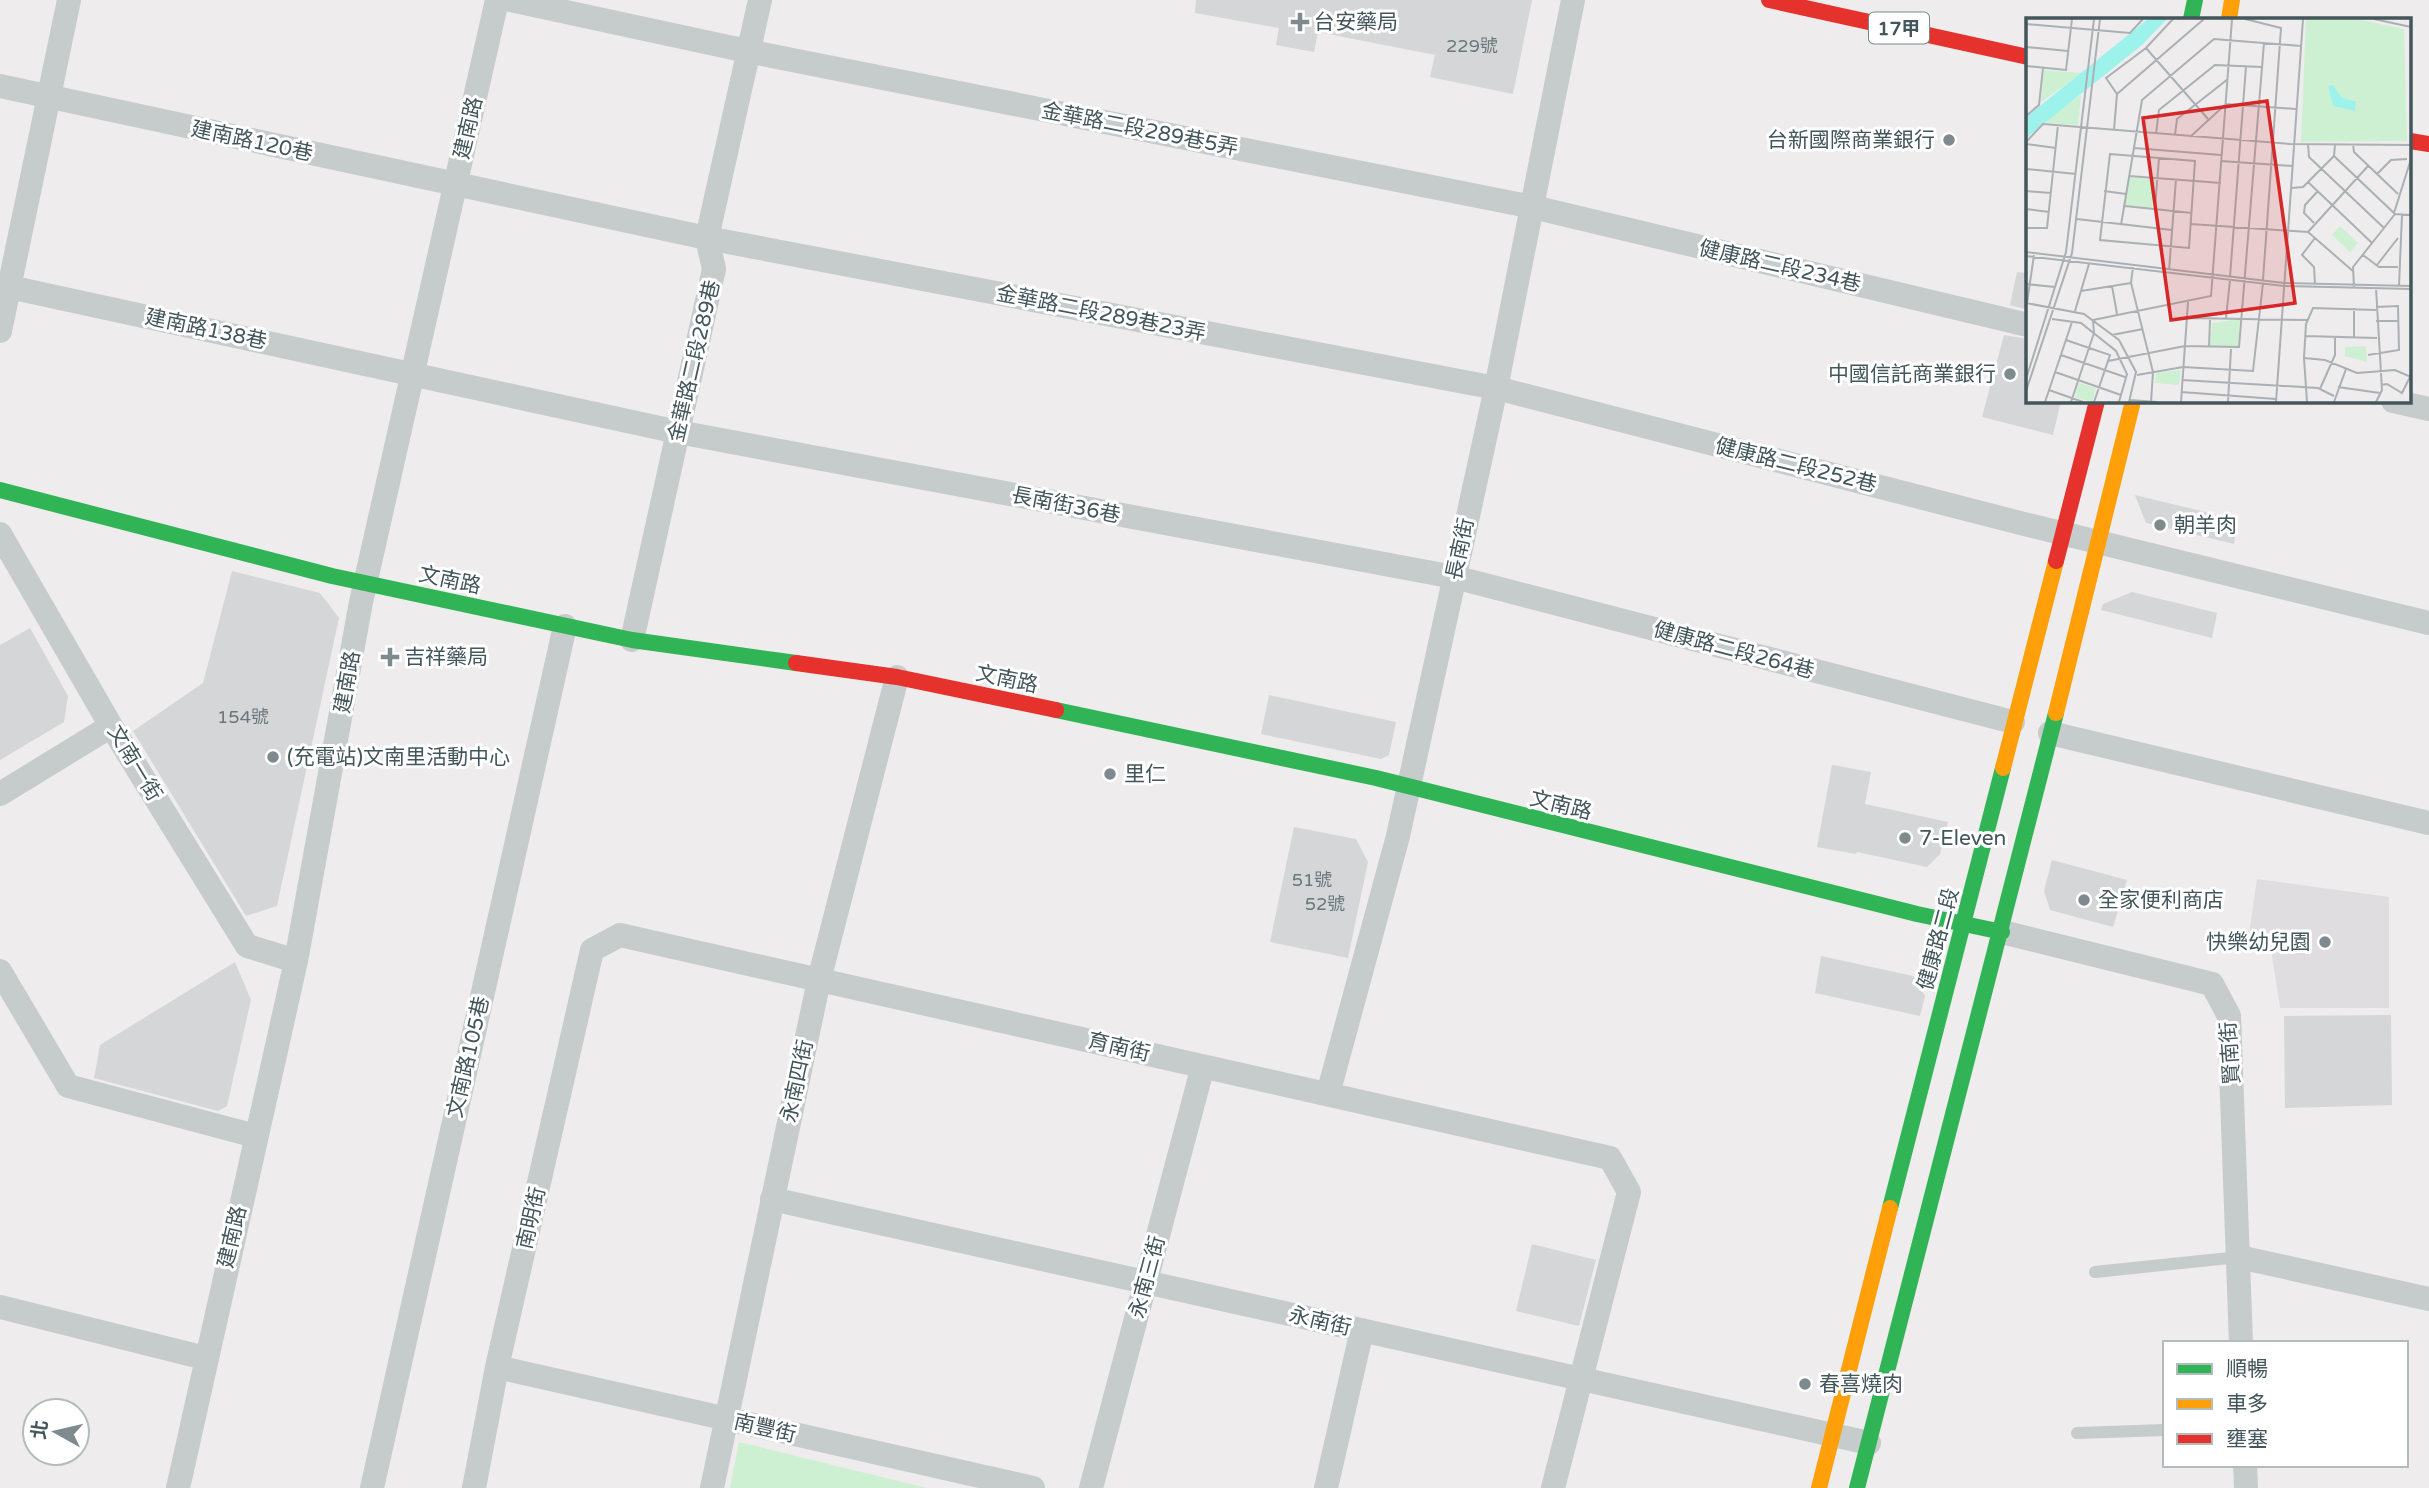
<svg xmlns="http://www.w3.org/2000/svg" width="2429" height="1488" viewBox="0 0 2429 1488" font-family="'Varela Round','Noto Sans TC',sans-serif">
  <rect width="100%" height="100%" fill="#eeeced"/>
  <path fill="#dfdddf" d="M 2257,879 L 2389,897 L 2389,1008 L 2280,1008 L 2271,949 L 2249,934 Z"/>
  <path fill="#cef0d2" d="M 739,1442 L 927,1488 L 730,1488 Z"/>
  <path fill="#d5d6d7" d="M 1196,0 L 1532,0 L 1513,94 L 1430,77 L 1435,55 L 1318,32 L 1314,52 L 1276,45 L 1279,28 L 1195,13 Z
    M 2017,272 L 2028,273 L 2028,310 L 2010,305 Z
    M 2004,335 L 2028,339 L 2028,401 L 2061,401 L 2053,435 L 1982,417 Z
    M 2135,495 L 2238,520 L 2234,544 L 2146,523 Z
    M 232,571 L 320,593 L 339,618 L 277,906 L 246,916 L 133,731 L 203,683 Z
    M 2132,592 L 2217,613 L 2212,638 L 2101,610 L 2103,604 Z
    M 30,628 L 68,696 L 64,722 L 0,760 L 0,645 Z
    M 1269,695 L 1396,722 L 1389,755 L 1381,759 L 1261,734 Z
    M 1832,765 L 1871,772 L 1865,804 L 1948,822 L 1940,854 L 1927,867 L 1857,852 L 1856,854 L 1817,847 Z
    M 1294,827 L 1356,839 L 1368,862 L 1348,958 L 1270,942 Z
    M 2052,860 L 2127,880 L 2113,927 L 2050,910 L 2044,891 Z
    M 1821,956 L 1913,976 L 1925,996 L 1920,1016 L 1815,993 Z
    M 235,962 L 251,1000 L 227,1106 L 218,1111 L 94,1078 L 100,1045 Z
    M 2391,1015 L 2392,1105 L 2285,1108 L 2284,1016 Z
    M 1532,1244 L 1596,1260 L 1579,1326 L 1516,1311 Z"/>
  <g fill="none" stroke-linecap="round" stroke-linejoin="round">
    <path stroke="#c6cbcc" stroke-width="12" d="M 2095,1272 L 2239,1257
      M 2077,1433 L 2165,1430"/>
    <path stroke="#c6cbcc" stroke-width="24" d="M 510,0 L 747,51 L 1533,207 L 2028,325
      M 0,86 L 707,238 L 1496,388 L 2024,524 L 2429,623
      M 0,285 L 678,432 L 1454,577 L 2013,722
      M 0,331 L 69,0
      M 2393,401 L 2429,409
      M 0,534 L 111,726 L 247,946 L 296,961
      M 632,640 L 714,269 L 707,238 L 760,0
      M 2050,733 L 2429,823
      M 0,794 L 111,726
      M 2002,932 L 2212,984 L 2229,1016 L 2241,1343
      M 0,971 L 68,1086 L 255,1136
      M 1328,1094 L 1398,836 L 1496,388 L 1573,0
      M 772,1199 L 1869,1443
      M 2239,1257 L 2429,1299
      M 0,1307 L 205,1358
      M 497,1367 L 1033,1488
      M 2245,1465 L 2246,1488
      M 178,1488 L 296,961 L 361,602 L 497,0
      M 372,1488 L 565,626
      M 474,1488 L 497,1367 L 592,950 L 620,935 L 1610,1158 L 1629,1192 L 1553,1488
      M 712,1488 L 819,980 L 897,677
      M 1091,1488 L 1203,1066
      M 1326,1488 L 1362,1330"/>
    <path stroke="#30b455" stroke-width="16" d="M 2191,19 L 2195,0
      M 0,490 L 332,576 L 632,640 L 796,663
      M 1056,710 L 1376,778 L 1917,914 L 2002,932
      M 1890,1208 L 2003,768
      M 1857,1488 L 2056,713"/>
    <path stroke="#ff9f0a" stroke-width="16" d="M 2229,19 L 2232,0
      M 2056,713 L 2133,401
      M 2003,768 L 2056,561
      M 1819,1488 L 1890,1208"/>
    <path stroke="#e5322d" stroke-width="16" d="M 1769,0 L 2028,57
      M 2410,141 L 2429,144
      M 2056,561 L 2097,401
      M 796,663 L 897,677 L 1056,710"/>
  </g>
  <g fill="#7f8a8e" stroke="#fff" stroke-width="2.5">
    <path d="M1296.5 11.5h7v7h7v7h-7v7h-7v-7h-7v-7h7z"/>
    <circle cx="1949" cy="140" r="7"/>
    <circle cx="2010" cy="374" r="7"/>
    <circle cx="2160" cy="525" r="7"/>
    <path d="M386.5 646.5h7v7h7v7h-7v7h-7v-7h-7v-7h7z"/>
    <circle cx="273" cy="757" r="7"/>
    <circle cx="1110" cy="774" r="7"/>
    <circle cx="1905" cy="838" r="7"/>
    <circle cx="2084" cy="900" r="7"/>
    <circle cx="2325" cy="942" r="7"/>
    <circle cx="1805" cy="1384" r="7"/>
  </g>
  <g text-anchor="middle" stroke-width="6" stroke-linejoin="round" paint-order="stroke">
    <g font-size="18" fill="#69777b">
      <text x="1472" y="52">229號</text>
      <text x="243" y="723">154號</text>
      <text x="1312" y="886">51號</text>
      <text x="1325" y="910">52號</text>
    </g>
    <rect fill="#fff" stroke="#7b898c" stroke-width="2" x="1869" y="12.5" width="60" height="31" rx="5"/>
    <g font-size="19" font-weight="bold" fill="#43565b">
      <text x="1899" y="35">17甲</text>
    </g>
    <g font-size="21" fill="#43565b" stroke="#fff" text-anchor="start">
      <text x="1314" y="29">台安藥局</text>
      <text x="1935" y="147" text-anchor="end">台新國際商業銀行</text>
      <text x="1996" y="381" text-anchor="end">中國信託商業銀行</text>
      <text x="2174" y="532">朝羊肉</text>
      <text x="404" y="664">吉祥藥局</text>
      <text x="287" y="764">(充電站)文南里活動中心</text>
      <text x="1124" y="781">里仁</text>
      <text x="1919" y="845">7-Eleven</text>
      <text x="2098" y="907">全家便利商店</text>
      <text x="2311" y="949" text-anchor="end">快樂幼兒園</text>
      <text x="1819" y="1391">春喜燒肉</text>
    </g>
    <g font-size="21" fill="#43565b" stroke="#fff">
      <text transform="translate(468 128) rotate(-77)" y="7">建南路</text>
      <text transform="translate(1140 129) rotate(11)" y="7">金華路二段289巷5弄</text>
      <text transform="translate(252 141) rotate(12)" y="7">建南路120巷</text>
      <text transform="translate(1780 266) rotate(13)" y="7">健康路二段234巷</text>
      <text transform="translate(1101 313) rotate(11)" y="7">金華路二段289巷23弄</text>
      <text transform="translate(206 329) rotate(12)" y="7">建南路138巷</text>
      <text transform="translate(694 361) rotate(-77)" y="7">金華路二段289巷</text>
      <text transform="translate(1796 465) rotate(14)" y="7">健康路二段252巷</text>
      <text transform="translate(1066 505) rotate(11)" y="7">長南街36巷</text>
      <text transform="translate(1460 549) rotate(-78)" y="7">長南街</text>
      <text transform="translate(450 580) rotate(12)" y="7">文南路</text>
      <text transform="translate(1734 650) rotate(15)" y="7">健康路二段264巷</text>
      <text transform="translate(1007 679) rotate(12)" y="7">文南路</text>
      <text transform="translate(347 682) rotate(-80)" y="7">建南路</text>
      <text transform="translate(135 763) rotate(59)" y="7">文南一街</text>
      <text transform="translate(1561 805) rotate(14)" y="7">文南路</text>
      <text transform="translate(1938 939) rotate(-75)" y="7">健康路二段</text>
      <text transform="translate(1119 1047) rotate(13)" y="7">育南街</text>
      <text transform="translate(2230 1053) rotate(-94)" y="7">賢南街</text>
      <text transform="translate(468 1057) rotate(-77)" y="7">文南路105巷</text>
      <text transform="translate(797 1081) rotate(-78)" y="7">永南四街</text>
      <text transform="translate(531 1218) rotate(-77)" y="7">南明街</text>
      <text transform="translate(232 1237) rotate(-77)" y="7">建南路</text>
      <text transform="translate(1147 1277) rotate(-75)" y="7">永南三街</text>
      <text transform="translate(1320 1321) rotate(13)" y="7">永南街</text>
      <text transform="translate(765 1428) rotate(13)" y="7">南豐街</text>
    </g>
  </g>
  <g transform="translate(2026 18)">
    <rect width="385" height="385" fill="#eeeced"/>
    <path d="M 280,1 L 331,1 L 378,11 L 381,123 L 275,124 ZM 18,52 L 56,55 L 15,84 ZM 55,77 L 52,107 L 18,105 L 24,99 ZM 102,160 L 129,161 L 126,190 L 97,187 ZM 314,208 L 332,225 L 324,234 L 306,217 ZM 214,301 L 212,330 L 184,328 L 186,305 ZM 340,328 L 341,344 L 319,338 L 319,329 ZM 155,352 L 153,367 L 129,365 L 130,355 ZM 53,365 L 70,370 L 66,384 L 49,379 Z" fill="#cef0d2"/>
    <path d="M 122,1 L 141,1 L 116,27 L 0,120 L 0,99 ZM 307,67 L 315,79 L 330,84 L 329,93 L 307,88 L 302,68 Z" fill="#9ef2ec"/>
    <path fill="none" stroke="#aab0b3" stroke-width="2" d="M 219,1 L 255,10 L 237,262M 348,1 L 385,9M 0,6 L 104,15 L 117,1M 0,29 L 42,33M 120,30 L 182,101M 0,48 L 40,52 L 46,1M 91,76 L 80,60 L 120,30 L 147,1M 0,98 L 13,87 L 17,50M 88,112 L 91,76 L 178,1M 130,116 L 133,92 L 189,47 L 236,49M 149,117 L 151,101 L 202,61M 164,119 L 200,86 L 270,91M 0,124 L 17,106 L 264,126 L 385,127M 0,126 L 30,130M 282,126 L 283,139 L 358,210M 327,126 L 328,134 L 372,176M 309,127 L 308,138 L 369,196M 108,130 L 195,137M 84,136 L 169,143 L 163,230 L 74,222 ZM 195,143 L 266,148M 0,151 L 50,156M 351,156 L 365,142 L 381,141M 103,158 L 195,165M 282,164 L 346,225M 266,170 L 277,169 L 308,138M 0,173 L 25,175M 78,173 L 100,176M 99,188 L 166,195M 129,190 L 133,140M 0,191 L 23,194M 368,195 L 385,141M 51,201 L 146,212M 288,205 L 278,195 L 279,187 L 292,173M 165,206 L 282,214 L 328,254M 95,207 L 116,82 L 188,21 L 275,28M 0,210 L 21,210 L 32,107M 282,214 L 342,148M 289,220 L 276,237 L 288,249 L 289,266M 0,234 L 258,265 L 385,268M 337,237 L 353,249 L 372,249M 0,238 L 258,268 L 385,271M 351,247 L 372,220M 107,249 L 105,265 L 127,354 L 125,384M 143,253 L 150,161M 204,259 L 220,48M 0,266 L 29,269M 86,268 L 91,296M 373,268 L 376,197M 328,269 L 327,249 L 358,210 L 369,196 L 385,197M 55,273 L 105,265M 0,285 L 58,296 L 93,322 L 110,354 L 103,384M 1,285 L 8,237M 49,293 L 63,246M 161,300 L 282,302M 200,300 L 204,262M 26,301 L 55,305 L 90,333 L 101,356 L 93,384M 67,302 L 185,278 L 206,1M 350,303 L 372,303M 86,317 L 117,311M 279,318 L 351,320M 328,319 L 328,290M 40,322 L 84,337 L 68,384M 183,329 L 184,302M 35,337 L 99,359M 342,337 L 373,332 L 372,288 L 350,289M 278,340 L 299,342 L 331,355 L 369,352 L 385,359M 82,343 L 159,328 L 213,329 L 238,25M 29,354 L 95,377M 111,357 L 157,349 L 227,353 L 237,265M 1,358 L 40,234 L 68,1M 156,362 L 292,370 L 308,378M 355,367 L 361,366 L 376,375 L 384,359M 312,369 L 354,375M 294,371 L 309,337 L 309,320M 23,372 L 57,384M 0,373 L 46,235 L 74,1M 155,374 L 250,381M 104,382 L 131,384M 19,384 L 46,304M 45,384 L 68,315 L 67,303M 155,384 L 162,284M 202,384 L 205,331M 250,384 L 277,1M 281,384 L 278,340 L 280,306 L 287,290 L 350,292M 308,384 L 320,351M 350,384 L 356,372 L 350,270"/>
    <path fill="#d62828" fill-opacity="0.15" stroke="#d62828" stroke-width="3.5" d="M 241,83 L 269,285 L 145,302 L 117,100 Z"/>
    <rect width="385" height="385" fill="none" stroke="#43565b" stroke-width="3.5"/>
  </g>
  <rect x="2163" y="1341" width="245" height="126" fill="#ffffff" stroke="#b4bbbd" stroke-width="2"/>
  <rect x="2177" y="1364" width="35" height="10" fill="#30b455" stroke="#b4bbbd" stroke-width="2"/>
  <text x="2226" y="1376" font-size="21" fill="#43565b">順暢</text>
  <rect x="2177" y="1399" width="35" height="10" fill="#ff9f0a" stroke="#b4bbbd" stroke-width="2"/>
  <text x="2226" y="1411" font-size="21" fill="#43565b">車多</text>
  <rect x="2177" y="1434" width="35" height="10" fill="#e5322d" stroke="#b4bbbd" stroke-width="2"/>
  <text x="2226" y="1446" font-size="21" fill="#43565b">壅塞</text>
  <g transform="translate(56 1432) rotate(278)"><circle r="33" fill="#ffffff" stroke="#b4bbbd" stroke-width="2"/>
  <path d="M0-5L12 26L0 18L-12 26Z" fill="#7f8a8e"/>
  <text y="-10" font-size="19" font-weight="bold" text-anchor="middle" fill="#43565b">北</text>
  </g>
</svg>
